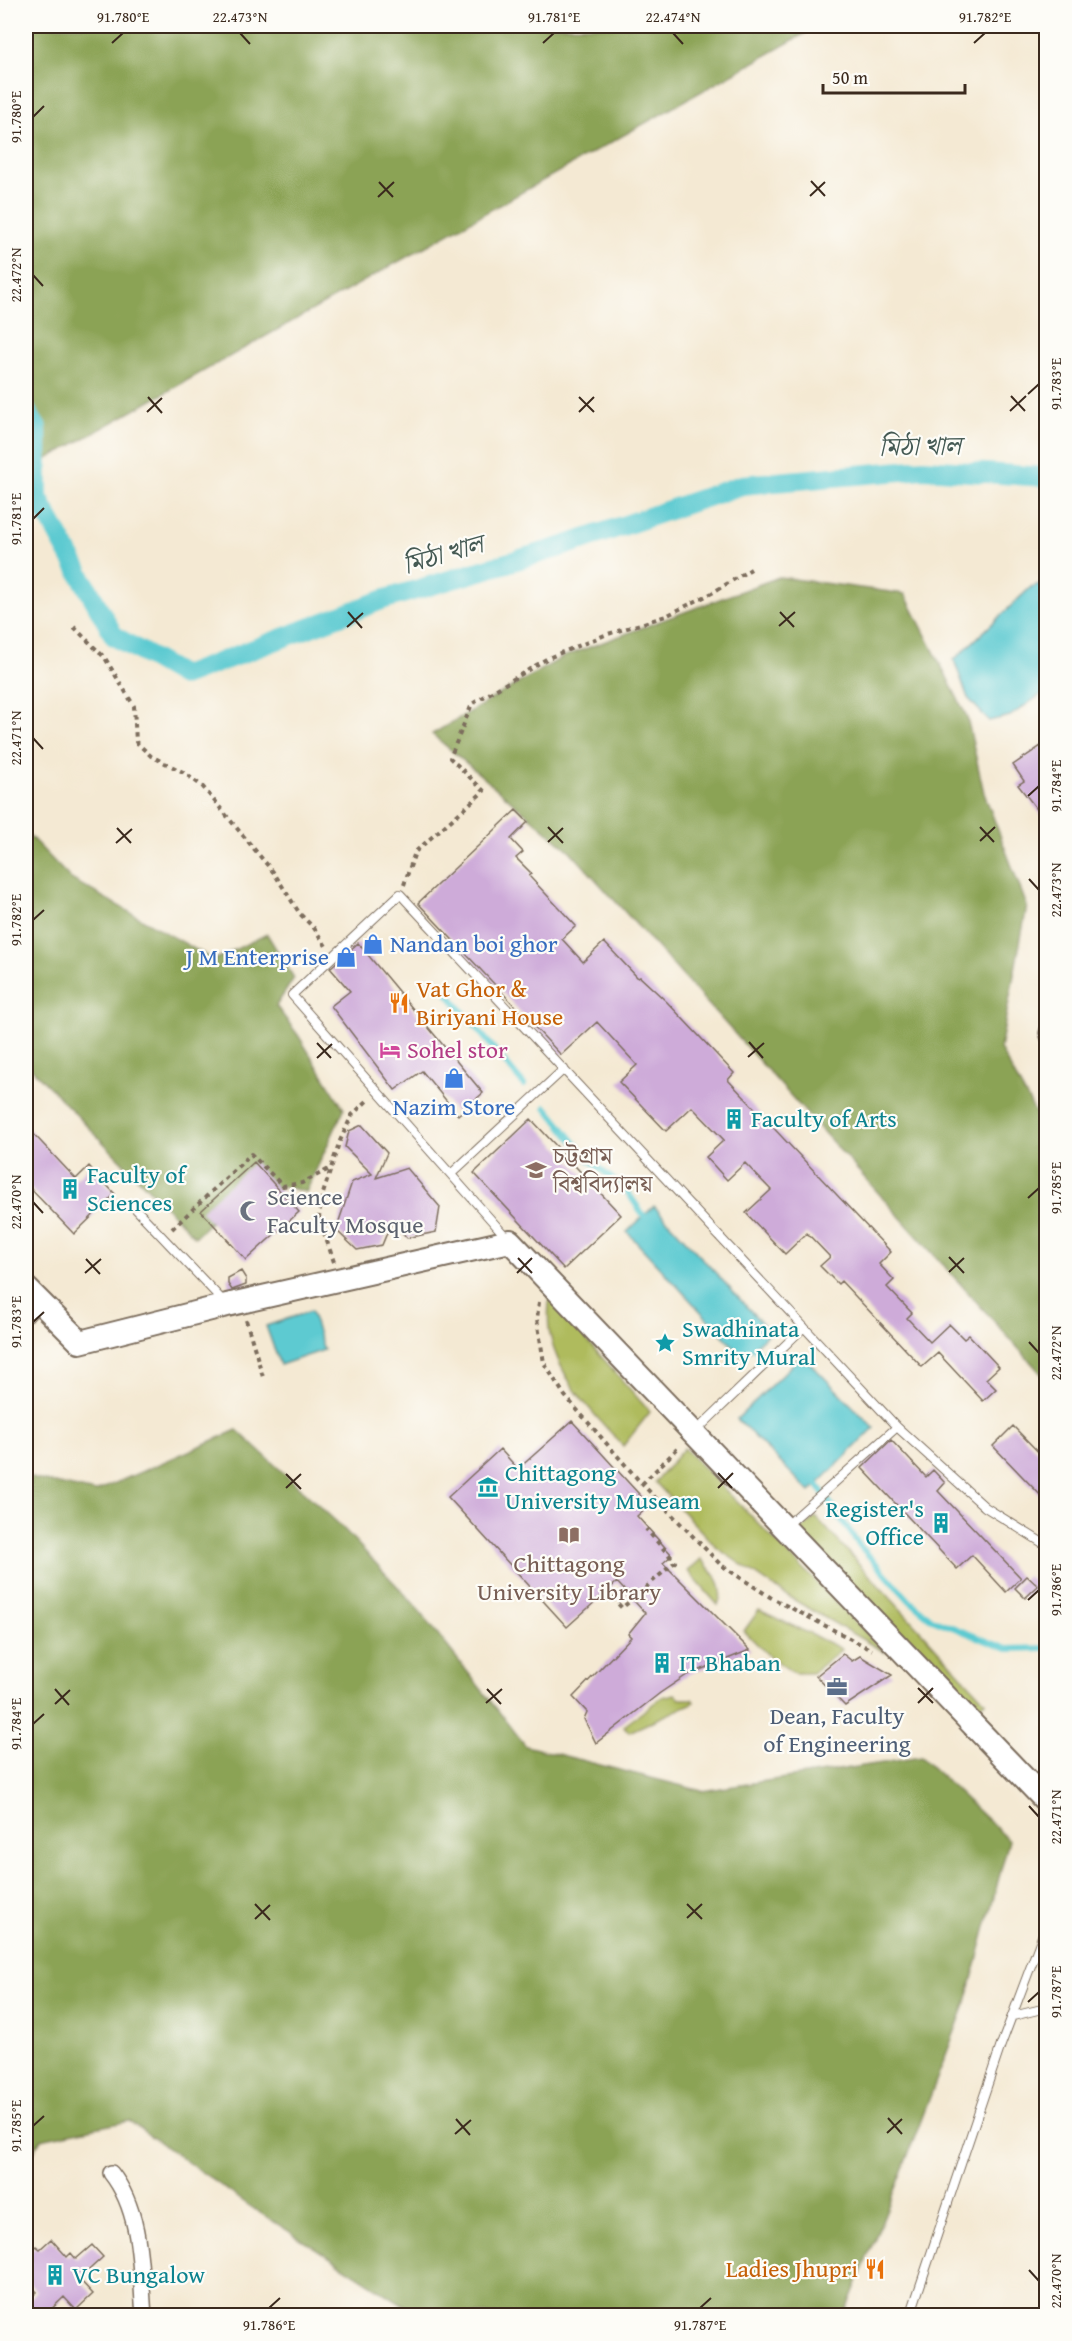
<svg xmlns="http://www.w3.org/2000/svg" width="1072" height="2341" viewBox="0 0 1072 2341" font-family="'Gentium Book Plus','Noto Serif Bengali',serif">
  <rect width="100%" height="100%" fill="#fdfcf7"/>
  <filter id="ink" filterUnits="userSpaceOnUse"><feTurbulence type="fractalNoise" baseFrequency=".0167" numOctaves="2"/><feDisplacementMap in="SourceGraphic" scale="12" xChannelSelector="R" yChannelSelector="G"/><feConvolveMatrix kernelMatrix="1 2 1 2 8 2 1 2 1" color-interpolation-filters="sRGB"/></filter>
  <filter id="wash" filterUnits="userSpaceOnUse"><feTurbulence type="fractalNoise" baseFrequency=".008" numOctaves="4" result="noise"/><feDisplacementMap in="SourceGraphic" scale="24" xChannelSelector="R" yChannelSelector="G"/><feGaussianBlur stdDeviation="1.35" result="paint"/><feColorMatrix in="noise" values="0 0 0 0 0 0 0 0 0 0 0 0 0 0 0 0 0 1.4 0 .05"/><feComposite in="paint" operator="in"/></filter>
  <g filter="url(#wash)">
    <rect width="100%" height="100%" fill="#f4e9d3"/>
    <path fill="#afbb5d" stroke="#75723e" stroke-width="1.5" d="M 549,1297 L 650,1412 L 623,1446 C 592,1412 560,1381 550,1335 C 547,1323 549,1309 549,1297 Z
      M 684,1448 L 886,1653 L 789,1597 L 717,1548 L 655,1482 Z
      M 816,1517 L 985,1701 L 968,1714 L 799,1531 Z
      M 701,1559 C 714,1574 727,1584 718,1605 L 688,1571 Z
      M 759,1610 L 842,1649 L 812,1673 L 794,1673 L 770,1657 L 744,1631 Z
      M 675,1694 L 680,1699 L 693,1699 L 695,1702 L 629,1732 L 624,1726 L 662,1697 Z"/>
    <path fill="#8ba354" stroke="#636639" stroke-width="1.5" d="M 26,26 L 818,26 L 26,471 Z
      M 779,577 L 905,594 L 967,717 L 984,793 L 1027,906 L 1000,1049 L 1046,1132 L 1046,1379 L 570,851 L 432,734 L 563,657 Z
      M 26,832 L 71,879 L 214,960 L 267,934 L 294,978 L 276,1006 L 298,1035 L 344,1109 L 306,1192 L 283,1186 L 238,1195 L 195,1237 L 26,1063 Z
      M 237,1430 L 341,1526 L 414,1604 L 526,1746 L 702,1791 L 921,1757 L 1009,1840 L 966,2002 L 900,2176 L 844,2315 L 438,2315 L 407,2307 L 254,2209 L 129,2121 L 41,2139 L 26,2164 L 26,1477 L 95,1492 Z"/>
    <path fill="#5dcad1" stroke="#4c7a78" stroke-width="1.5" d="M 1046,582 L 1046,691 L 1010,716 L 989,721 L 968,698 L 954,660 L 1031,587 Z
      M 654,1206 L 770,1332 L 743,1357 L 627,1232 Z
      M 311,1311 L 324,1350 L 280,1365 L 266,1326 Z
      M 802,1355 L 874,1428 L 810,1492 L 737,1419 Z"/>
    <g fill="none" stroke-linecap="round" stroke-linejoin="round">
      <path stroke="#5dcad1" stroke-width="6" d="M 439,983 L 524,1085
        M 546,1107 L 588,1159 L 626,1190 L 648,1222
        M 749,1342 L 757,1351
        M 814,1480 L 860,1546 L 910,1601 L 932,1619 L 1007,1649 L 1046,1648"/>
      <path stroke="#5dcad1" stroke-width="20" d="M 26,411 L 37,428 L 38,498 L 114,636 L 183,676 L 382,600 L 564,546 L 742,485 L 924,469 L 1046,477"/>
    </g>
    <g id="blocks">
      <path fill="#ceabd9" d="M 1047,742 L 1047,822 L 1018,785 L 1024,781 L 1013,765 Z
        M 516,810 L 528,822 L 511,839 L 523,852 L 516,858 L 532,874 L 529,876 L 576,926 L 562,939 L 583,962 L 604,942 L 638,978 L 640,977 L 667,1002 L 734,1073 L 728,1080 L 891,1252 L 879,1264 L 894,1280 L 887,1287 L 912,1313 L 907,1318 L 930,1342 L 949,1324 L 964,1339 L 969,1335 L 999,1367 L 986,1379 L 996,1389 L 983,1401 L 938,1353 L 922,1367 L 841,1281 L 838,1284 L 820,1266 L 830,1257 L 807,1233 L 785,1254 L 746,1213 L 771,1190 L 745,1163 L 727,1180 L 706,1157 L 724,1140 L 692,1107 L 666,1131 L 619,1082 L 637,1065 L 597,1022 L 561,1055 L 418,903 Z
        M 358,943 L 483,1093 L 458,1115 L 422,1071 L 395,1090 L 331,1006 L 350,991 L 330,968 Z
        M 531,1119 L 621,1215 L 564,1269 L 474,1173 Z
        M 362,1125 L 387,1153 L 376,1178 L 407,1168 L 440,1207 L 436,1232 L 407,1238 L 392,1221 L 382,1245 L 357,1250 L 336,1230 L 352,1182 L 372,1174 L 345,1147 L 349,1131 Z
        M 26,1126 L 76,1179 L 89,1166 L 115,1194 L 74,1234 L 26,1184 Z
        M 254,1162 L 299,1212 L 246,1260 L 201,1211 Z
        M 241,1271 L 246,1279 L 246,1285 L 232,1290 L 228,1284 L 228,1278 Z
        M 572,1421 L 649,1505 L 637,1516 L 672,1555 L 663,1563 L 750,1650 L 687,1675 L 660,1693 L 596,1743 L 584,1719 L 587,1712 L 573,1697 L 631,1637 L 628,1634 L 645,1613 L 617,1582 L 567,1627 L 448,1497 L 500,1449 L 518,1469 Z
        M 1013,1426 L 1047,1461 L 1047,1502 L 993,1446 Z
        M 891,1440 L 926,1477 L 933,1470 L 945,1483 L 938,1491 L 1021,1578 L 1006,1592 L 972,1555 L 957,1569 L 862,1468 Z
        M 1027,1576 L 1038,1586 L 1025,1598 L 1015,1588 Z
        M 843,1654 L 852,1661 L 860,1656 L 892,1675 L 845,1706 L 816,1676 Z
        M 51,2239 L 67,2257 L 71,2253 L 76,2259 L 92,2245 L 103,2257 L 79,2279 L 93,2294 L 76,2310 L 64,2297 L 44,2316 L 38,2316 L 26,2302 L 37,2292 L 26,2280 L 26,2271 L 32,2265 L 26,2256 L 36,2246 L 40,2249 Z"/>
    </g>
  </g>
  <g filter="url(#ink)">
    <use href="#blocks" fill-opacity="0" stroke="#7c6d5d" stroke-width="1.5"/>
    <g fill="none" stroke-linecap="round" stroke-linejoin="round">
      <g stroke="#7c6d5d" stroke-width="10">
        <path id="lane" d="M 1046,1024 L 1043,1033 L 1046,1041
          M 451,1174 L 564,1069
          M 133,1206 L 224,1302
          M 508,1239 L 292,995 L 400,894 L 897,1427 L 985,1507 L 1046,1545
          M 695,1432 L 804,1327
          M 786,1526 L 897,1427
          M 1013,2016 L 1046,2008
          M 910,2316 L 1001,2045 L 1046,1926"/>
      </g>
      <g stroke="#7c6d5d" stroke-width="18">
        <path id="street" d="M 26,1315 L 39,1301
          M 111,2173 C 142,2212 140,2268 144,2316"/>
      </g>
      <g stroke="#7c6d5d" stroke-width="26">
        <path id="secondary" d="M 26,1288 L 80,1342 L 227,1305 L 510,1241 L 1046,1801"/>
      </g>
      <path stroke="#7c6d5d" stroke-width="4" stroke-dasharray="4.5 4.5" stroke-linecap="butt" d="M 74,627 L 105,658 L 134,706 L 136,742 L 151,756 L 183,772 L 202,786 L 274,873 L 300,914 L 314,928 L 326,946
        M 404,885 L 415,852 L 484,791 L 450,758 L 472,704 L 548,658 L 605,635 L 666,616 L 712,593 L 751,569
        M 172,1229 L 251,1154 L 283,1186 L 302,1183 L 329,1169
        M 334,1262 L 319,1218 L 321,1200 L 339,1143 L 352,1115 L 369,1099
        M 539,1302 L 537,1319 L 544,1363 L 565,1396 L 642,1484 L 721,1565 L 770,1597 L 872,1650
        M 246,1320 L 263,1377
        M 642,1484 L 680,1446
        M 606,1591 L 622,1608 L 675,1562 L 646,1529"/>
      <use href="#lane" stroke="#fff" stroke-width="8"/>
      <use href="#street" stroke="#fff" stroke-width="15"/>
      <use href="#secondary" stroke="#fff" stroke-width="22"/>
    </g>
  </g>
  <path fill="none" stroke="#3b2a1e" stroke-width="2" d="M 240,33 L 250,44M 673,33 L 683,44M 112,43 L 123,33M 543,43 L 554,33M 974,43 L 985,33M 33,117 L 44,106M 811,181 L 825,196M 379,182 L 393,197M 810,196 L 825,182M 378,197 L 394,182M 33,275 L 43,286M 1028,394 L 1039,384M 1011,396 L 1025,411M 148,397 L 162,413M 579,397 L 594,412M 1010,411 L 1026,396M 147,412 L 162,398M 579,412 L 594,397M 33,519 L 44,508M 348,612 L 362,628M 780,612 L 794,627M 779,626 L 795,612M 347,627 L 363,613M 33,738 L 43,749M 1028,796 L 1039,786M 548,827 L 563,843M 980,827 L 994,842M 117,828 L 131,843M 980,841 L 995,827M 548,842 L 563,828M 116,843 L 132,829M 1029,879 L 1039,890M 33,920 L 44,910M 749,1042 L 763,1058M 317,1043 L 331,1058M 748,1057 L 764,1043M 317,1058 L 332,1044M 1028,1198 L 1039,1188M 33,1202 L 43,1213M 949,1257 L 964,1273M 518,1258 L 532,1273M 86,1259 L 100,1274M 949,1272 L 964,1258M 85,1273 L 101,1259M 517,1273 L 532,1258M 33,1322 L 44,1312M 1029,1342 L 1039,1353M 718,1473 L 732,1488M 286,1474 L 301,1489M 286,1488 L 301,1474M 718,1488 L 733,1473M 1028,1600 L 1039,1590M 918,1688 L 933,1703M 55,1689 L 69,1705M 487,1689 L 501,1704M 486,1703 L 502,1689M 918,1703 L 933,1688M 55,1704 L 70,1690M 33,1724 L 44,1714M 1029,1806 L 1039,1817M 255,1904 L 270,1920M 687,1904 L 702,1919M 687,1918 L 702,1904M 255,1919 L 270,1905M 1028,2002 L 1039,1992M 888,2118 L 902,2134M 456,2119 L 470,2135M 33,2126 L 44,2116M 887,2133 L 902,2119M 455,2134 L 471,2120M 1029,2270 L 1039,2281M 269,2308 L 280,2298M 700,2308 L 711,2298"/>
  <defs>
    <g id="shop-bare" transform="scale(1.62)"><path d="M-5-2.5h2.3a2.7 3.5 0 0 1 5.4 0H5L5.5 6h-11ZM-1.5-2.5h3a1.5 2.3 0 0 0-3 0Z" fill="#3f7fe0" stroke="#fdfcf7" stroke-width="2.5" paint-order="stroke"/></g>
    <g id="restaurant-bare" transform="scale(1.62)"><path d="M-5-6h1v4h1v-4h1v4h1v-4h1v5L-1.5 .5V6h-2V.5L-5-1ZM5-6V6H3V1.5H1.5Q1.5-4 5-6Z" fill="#e8710a" stroke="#fdfcf7" stroke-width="2.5" paint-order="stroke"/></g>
    <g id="hotel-bare" transform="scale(1.62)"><path d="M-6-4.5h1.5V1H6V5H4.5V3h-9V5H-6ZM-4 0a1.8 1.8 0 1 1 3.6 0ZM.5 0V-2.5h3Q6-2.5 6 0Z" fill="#d1479c" stroke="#fdfcf7" stroke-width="2.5" paint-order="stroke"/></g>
    <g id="building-bare" transform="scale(1.62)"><path d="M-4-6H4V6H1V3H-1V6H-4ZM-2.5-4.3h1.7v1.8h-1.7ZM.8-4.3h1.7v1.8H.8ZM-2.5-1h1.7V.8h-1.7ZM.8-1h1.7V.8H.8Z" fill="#0f9aa8" stroke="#fdfcf7" stroke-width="2.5" paint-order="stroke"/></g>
    <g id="university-bare" transform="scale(1.62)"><path d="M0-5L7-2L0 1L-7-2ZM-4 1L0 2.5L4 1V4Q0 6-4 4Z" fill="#8d6e63" stroke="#fdfcf7" stroke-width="2.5" paint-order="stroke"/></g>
    <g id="mosque-bare" transform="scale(1.62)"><path d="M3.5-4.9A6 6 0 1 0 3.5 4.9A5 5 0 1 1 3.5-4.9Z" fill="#6b7280" stroke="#fdfcf7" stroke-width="2.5" paint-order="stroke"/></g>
    <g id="sight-bare" transform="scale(1.62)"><path d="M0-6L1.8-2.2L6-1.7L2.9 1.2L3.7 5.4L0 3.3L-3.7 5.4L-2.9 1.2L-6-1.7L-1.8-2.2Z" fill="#0f9aa8" stroke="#fdfcf7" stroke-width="2.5" paint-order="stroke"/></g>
    <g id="museum-bare" transform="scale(1.62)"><path d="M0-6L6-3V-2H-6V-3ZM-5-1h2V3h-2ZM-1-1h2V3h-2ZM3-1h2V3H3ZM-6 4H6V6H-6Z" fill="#0f9aa8" stroke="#fdfcf7" stroke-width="2.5" paint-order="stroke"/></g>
    <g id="library-bare" transform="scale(1.62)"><path d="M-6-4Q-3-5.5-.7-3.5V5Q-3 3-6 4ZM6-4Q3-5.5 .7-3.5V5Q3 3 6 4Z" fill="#8d6e63" stroke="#fdfcf7" stroke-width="2.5" paint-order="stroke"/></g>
    <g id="office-bare" transform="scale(1.62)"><path d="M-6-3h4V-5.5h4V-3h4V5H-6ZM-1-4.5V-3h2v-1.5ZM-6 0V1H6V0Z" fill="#5c6f8a" stroke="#fdfcf7" stroke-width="2.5" paint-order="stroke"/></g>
  </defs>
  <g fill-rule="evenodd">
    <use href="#shop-bare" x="373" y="944"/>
    <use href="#shop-bare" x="346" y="957"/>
    <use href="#restaurant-bare" x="399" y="1003"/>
    <use href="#hotel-bare" x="390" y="1050"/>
    <use href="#shop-bare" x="454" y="1078"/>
    <use href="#building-bare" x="734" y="1119"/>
    <use href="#university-bare" x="536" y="1170"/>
    <use href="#building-bare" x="70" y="1189"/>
    <use href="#mosque-bare" x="250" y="1211"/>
    <use href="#sight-bare" x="665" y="1343"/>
    <use href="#museum-bare" x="488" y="1487"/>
    <use href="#building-bare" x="941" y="1523"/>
    <use href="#library-bare" x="569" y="1535"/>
    <use href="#building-bare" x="662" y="1663"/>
    <use href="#office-bare" x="837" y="1687"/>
    <use href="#restaurant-bare" x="875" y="2269"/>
    <use href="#building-bare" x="55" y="2275"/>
  </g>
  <g text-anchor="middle" stroke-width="4.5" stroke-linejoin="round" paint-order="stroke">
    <g font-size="24" fill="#366cbe" stroke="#fdfcf7" text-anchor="start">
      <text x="390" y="952">Nandan boi ghor</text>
      <text x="329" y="965" text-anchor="end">J M Enterprise</text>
      <text x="454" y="1115" text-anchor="middle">Nazim Store</text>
    </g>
    <g font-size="24" fill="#c56008" stroke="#fdfcf7" text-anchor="start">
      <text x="416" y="997">Vat Ghor &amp;<tspan x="416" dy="28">Biriyani House</tspan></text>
      <text x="858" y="2277" text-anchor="end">Ladies Jhupri</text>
    </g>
    <g font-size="24" fill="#b23c85" stroke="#fdfcf7" text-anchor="start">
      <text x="407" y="1058">Sohel stor</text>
    </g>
    <g font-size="24" fill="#0d838f" stroke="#fdfcf7" text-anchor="start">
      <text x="751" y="1127">Faculty of Arts</text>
      <text x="87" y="1183">Faculty of<tspan x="87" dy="28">Sciences</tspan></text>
      <text x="682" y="1337">Swadhinata<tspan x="682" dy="28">Smrity Mural</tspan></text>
      <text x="505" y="1481">Chittagong<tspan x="505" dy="28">University Museam</tspan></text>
      <text x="924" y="1517" text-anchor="end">Register's<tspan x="924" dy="28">Office</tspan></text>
      <text x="679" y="1671">IT Bhaban</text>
      <text x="72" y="2283">VC Bungalow</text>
    </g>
    <g font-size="24" fill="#785e54" stroke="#fdfcf7" text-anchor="start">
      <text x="553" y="1164">চট্টগ্রাম<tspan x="553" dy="28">বিশ্ববিদ্যালয়</tspan></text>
      <text x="569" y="1572" text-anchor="middle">Chittagong<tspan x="569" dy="28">University Library</tspan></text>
    </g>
    <g font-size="24" fill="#5b616d" stroke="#fdfcf7" text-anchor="start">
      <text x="267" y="1205">Science<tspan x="267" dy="28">Faculty Mosque</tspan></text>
    </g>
    <g font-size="24" fill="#4e5e75" stroke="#fdfcf7">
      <text x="837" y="1724">Dean, Faculty<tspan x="837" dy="28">of Engineering</tspan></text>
    </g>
    <g font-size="26" font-style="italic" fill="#455a54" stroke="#fdfcf7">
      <text transform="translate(920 446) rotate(-1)" y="9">মিঠা খাল</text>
      <text transform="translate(443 554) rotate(-16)" y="9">মিঠা খাল</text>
    </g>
  </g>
  <rect width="1072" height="2341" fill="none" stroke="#fdfcf7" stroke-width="66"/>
  <path d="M823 84v9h142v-9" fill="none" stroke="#3b2a1e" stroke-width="3"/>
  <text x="832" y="84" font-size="18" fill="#3b2a1e" stroke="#fdfcf7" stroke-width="4.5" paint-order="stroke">50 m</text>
  <rect x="33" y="33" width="1006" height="2275" fill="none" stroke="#3b2a1e" stroke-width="2"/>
  <g font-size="15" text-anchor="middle" fill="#3b2a1e">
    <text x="123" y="22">91.780°E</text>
    <text x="240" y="22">22.473°N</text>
    <text x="554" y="22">91.781°E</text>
    <text x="673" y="22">22.474°N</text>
    <text x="985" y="22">91.782°E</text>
    <text transform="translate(16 117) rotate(-90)" y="5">91.780°E</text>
    <text transform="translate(16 275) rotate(-90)" y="5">22.472°N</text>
    <text transform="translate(1056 384) rotate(-90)" y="5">91.783°E</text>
    <text transform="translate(16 519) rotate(-90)" y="5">91.781°E</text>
    <text transform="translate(16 738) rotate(-90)" y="5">22.471°N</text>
    <text transform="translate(1056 786) rotate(-90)" y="5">91.784°E</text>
    <text transform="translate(1056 890) rotate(-90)" y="5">22.473°N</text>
    <text transform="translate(16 920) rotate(-90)" y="5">91.782°E</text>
    <text transform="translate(1056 1188) rotate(-90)" y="5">91.785°E</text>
    <text transform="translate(16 1202) rotate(-90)" y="5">22.470°N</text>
    <text transform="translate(16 1322) rotate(-90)" y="5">91.783°E</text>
    <text transform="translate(1056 1353) rotate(-90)" y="5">22.472°N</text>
    <text transform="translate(1056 1590) rotate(-90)" y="5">91.786°E</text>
    <text transform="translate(16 1724) rotate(-90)" y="5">91.784°E</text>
    <text transform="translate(1056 1817) rotate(-90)" y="5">22.471°N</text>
    <text transform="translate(1056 1992) rotate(-90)" y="5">91.787°E</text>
    <text transform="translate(16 2126) rotate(-90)" y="5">91.785°E</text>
    <text transform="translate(1056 2281) rotate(-90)" y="5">22.470°N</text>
    <text x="269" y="2330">91.786°E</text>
    <text x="700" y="2330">91.787°E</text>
  </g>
</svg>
